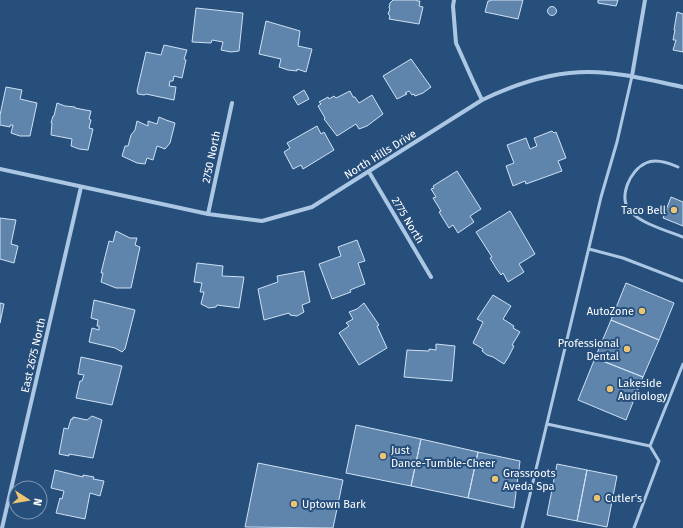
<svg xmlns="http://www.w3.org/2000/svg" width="683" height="528" viewBox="0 0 683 528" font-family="'Fira Sans',sans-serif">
  <rect width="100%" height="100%" fill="#274f7c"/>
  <path fill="#6085ad" stroke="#cfe1f4" d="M 393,0 L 417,0 L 417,1 L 420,1 L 419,6 L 423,7 L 419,24 L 389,19 L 390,16 L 388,14 L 390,9 L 389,8 L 390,3 Z
    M 490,0 L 523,0 L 518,19 L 485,12 L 488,1 L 490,1 Z
    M 598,0 L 618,0 L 616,6 L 598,3 Z
    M547.5 11a4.5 4.5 0 1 1 9 0a4.5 4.5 0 1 1-9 0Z
    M 196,8 L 243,13 L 239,51 L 231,52 L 221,50 L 223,42 L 212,40 L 211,43 L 192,42 Z
    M 677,12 L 683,14 L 683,52 L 673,50 L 676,40 L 673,40 L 675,30 L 674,30 Z
    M 266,21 L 300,31 L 298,46 L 312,49 L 306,72 L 297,69 L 297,71 L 288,70 L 279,67 L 281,59 L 259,54 Z
    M 164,45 L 187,50 L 184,59 L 186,60 L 182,78 L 174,76 L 173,81 L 170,81 L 169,86 L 176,87 L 174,100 L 146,94 L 144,95 L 138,94 L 137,91 L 146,52 L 161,55 Z
    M 411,59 L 431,87 L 423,93 L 415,96 L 414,94 L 412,95 L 409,91 L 405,93 L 407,94 L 397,99 L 383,76 Z
    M 6,87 L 22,90 L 20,99 L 37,103 L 30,136 L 20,136 L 11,133 L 13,125 L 10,125 L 10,127 L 0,125 L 0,115 Z
    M 304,90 L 309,99 L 298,105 L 293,97 Z
    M 350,91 L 353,97 L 355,97 L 359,103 L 372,95 L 383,114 L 367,126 L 359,129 L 356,124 L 337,136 L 324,119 L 325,118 L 318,106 L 321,104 L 319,102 L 328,97 L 329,99 L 334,96 L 336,98 Z
    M 57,103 L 65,106 L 75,107 L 75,108 L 91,111 L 89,119 L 91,120 L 89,128 L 93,129 L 88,150 L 79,149 L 71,146 L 72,139 L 51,135 L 52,123 L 51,123 L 53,116 L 54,116 Z
    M 159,117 L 166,120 L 175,123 L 170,143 L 165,149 L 157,146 L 153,160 L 147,158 L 145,164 L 137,163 L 122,156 L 125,146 L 128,146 L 131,135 L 135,130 L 137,121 L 148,126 L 148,121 L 157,124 Z
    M 317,126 L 321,134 L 324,132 L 334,150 L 303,169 L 301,165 L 293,169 L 284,152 L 290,148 L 287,143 Z
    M 552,131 L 554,133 L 556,132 L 566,158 L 558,161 L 562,171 L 526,184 L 525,181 L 513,186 L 506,166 L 514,163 L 507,145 L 526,138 L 530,149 L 537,146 L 534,138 Z
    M 457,171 L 481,209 L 470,216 L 474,222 L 458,233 L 453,225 L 449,228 L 439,212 L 441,211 L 433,198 L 436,197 L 431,189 L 434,188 L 433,186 Z
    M 671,197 L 683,202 L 683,226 L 663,218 Z
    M 510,211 L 535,254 L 519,264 L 524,272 L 508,282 L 503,273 L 501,275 L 496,268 L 490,258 L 492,257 L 476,232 Z
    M 0,218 L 16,220 L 11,244 L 18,246 L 14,263 L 0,259 Z
    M 116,231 L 130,238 L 137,238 L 135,245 L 140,247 L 131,288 L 116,288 L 101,282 L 103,273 L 101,273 L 109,241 L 113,242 Z
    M 357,240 L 365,261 L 358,263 L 365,284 L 350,290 L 351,292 L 332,299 L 319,264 L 341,256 L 338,247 Z
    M 197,263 L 223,266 L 222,276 L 244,277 L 239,308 L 217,305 L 216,307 L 209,308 L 201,304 L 204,292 L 200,292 L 202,283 L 194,282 Z
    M 304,271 L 310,302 L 302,305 L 304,312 L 297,316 L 290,315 L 289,313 L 264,320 L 258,289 L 278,282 L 277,276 Z
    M 626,283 L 674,303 L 659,340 L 611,320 Z
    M 493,295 L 511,306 L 503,319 L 514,326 L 513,328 L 520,332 L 512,345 L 514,346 L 509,356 L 504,364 L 493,357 L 487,355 L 482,351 L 483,349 L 473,343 L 483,322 L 477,319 Z
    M 94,300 L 135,310 L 125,349 L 122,352 L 115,348 L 89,342 L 92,328 L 99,330 L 99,326 L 97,326 L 98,320 L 91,318 Z
    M 0,303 L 4,304 L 0,323 Z
    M 364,303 L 379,325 L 377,326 L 387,348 L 359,365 L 339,333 L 349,326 L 346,323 L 353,319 L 349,312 L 357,309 Z
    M 611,320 L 659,340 L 643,377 L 595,358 Z
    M 436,344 L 455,346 L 452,381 L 404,377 L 407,350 L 429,351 L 429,349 L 436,350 Z
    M 81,357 L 122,366 L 112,405 L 76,398 L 80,381 L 82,381 L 84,375 L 78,374 Z
    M 595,358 L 643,377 L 626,420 L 578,400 Z
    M 92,416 L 102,420 L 93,458 L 69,454 L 69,456 L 59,454 L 64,428 L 68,429 L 71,419 L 73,419 L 73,417 L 87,420 Z
    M 356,425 L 421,439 L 411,486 L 346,473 Z
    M 421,439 L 478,452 L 468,498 L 411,486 Z
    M 478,452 L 520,461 L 514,508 L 468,498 Z
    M 258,463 L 343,480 L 333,528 L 245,527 Z
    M 557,464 L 587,470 L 577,521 L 547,515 Z
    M 55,470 L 83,477 L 83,475 L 94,477 L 93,479 L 104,481 L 100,496 L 90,493 L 85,519 L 56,513 L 60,498 L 62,499 L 64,491 L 51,488 Z
    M 587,470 L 617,476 L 607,527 L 577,521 Z"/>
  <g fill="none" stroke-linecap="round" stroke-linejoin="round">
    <path stroke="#acc7e4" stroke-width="3" d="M 678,167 C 669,163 656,158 646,163 C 630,170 617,198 631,212 C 642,224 668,231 683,237
      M 589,249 L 623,258 L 683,281
      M 547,424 L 650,446 L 683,364
      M 522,528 L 601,197 L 617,142 L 632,76
      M 634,528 L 659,461 L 650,446"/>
    <path stroke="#acc7e4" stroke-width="4" d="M 454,0 L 453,6 L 456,43 L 473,81 L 482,100
      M 632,76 L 645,0
      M 0,169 L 208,214 L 262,221 L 312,207 L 482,100 C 521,81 563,68 607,73 C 633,75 658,82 683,87
      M 369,172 L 431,277
      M 208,214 L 232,103
      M 2,528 L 81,187"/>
  </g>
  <g fill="#ecc573" stroke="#274f7c" stroke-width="1.5">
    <circle cx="674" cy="210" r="4"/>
    <circle cx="642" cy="311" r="4"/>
    <circle cx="627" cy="349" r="4"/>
    <circle cx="610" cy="389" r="4"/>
    <circle cx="383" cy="456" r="4"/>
    <circle cx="495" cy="479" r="4"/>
    <circle cx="597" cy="498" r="4"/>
    <circle cx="294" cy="504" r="4"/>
  </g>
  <g text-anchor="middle" stroke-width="4" stroke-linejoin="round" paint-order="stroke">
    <g font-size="11" fill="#fff" stroke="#274f7c">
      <text transform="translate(380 154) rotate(-32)" y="4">North Hills Drive</text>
      <text transform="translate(211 157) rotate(-78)" y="4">2750 North</text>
      <text transform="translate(408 220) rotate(59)" y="4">2775 North</text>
      <text transform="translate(33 355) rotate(-77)" y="4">East 2675 North</text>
    </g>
    <g font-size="11" fill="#fff" stroke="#274f7c" text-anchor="start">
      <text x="666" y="214" text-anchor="end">Taco Bell</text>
      <text x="634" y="315" text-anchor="end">AutoZone</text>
      <text x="619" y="347" text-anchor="end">Professional<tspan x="619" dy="13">Dental</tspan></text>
      <text x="618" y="387">Lakeside<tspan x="618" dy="13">Audiology</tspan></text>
      <text x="391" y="454">Just<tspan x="391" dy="13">Dance-Tumble-Cheer</tspan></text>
      <text x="503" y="477">Grassroots<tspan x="503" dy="13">Aveda Spa</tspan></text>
      <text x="605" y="502">Cutler's</text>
      <text x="302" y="508">Uptown Bark</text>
    </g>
  </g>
  <g transform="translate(28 500) rotate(102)"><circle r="19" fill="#274f7c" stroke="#7d95b0"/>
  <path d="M0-3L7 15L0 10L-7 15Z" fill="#ecc573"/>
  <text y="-6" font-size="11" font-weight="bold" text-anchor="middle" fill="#ffffff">N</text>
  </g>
</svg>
